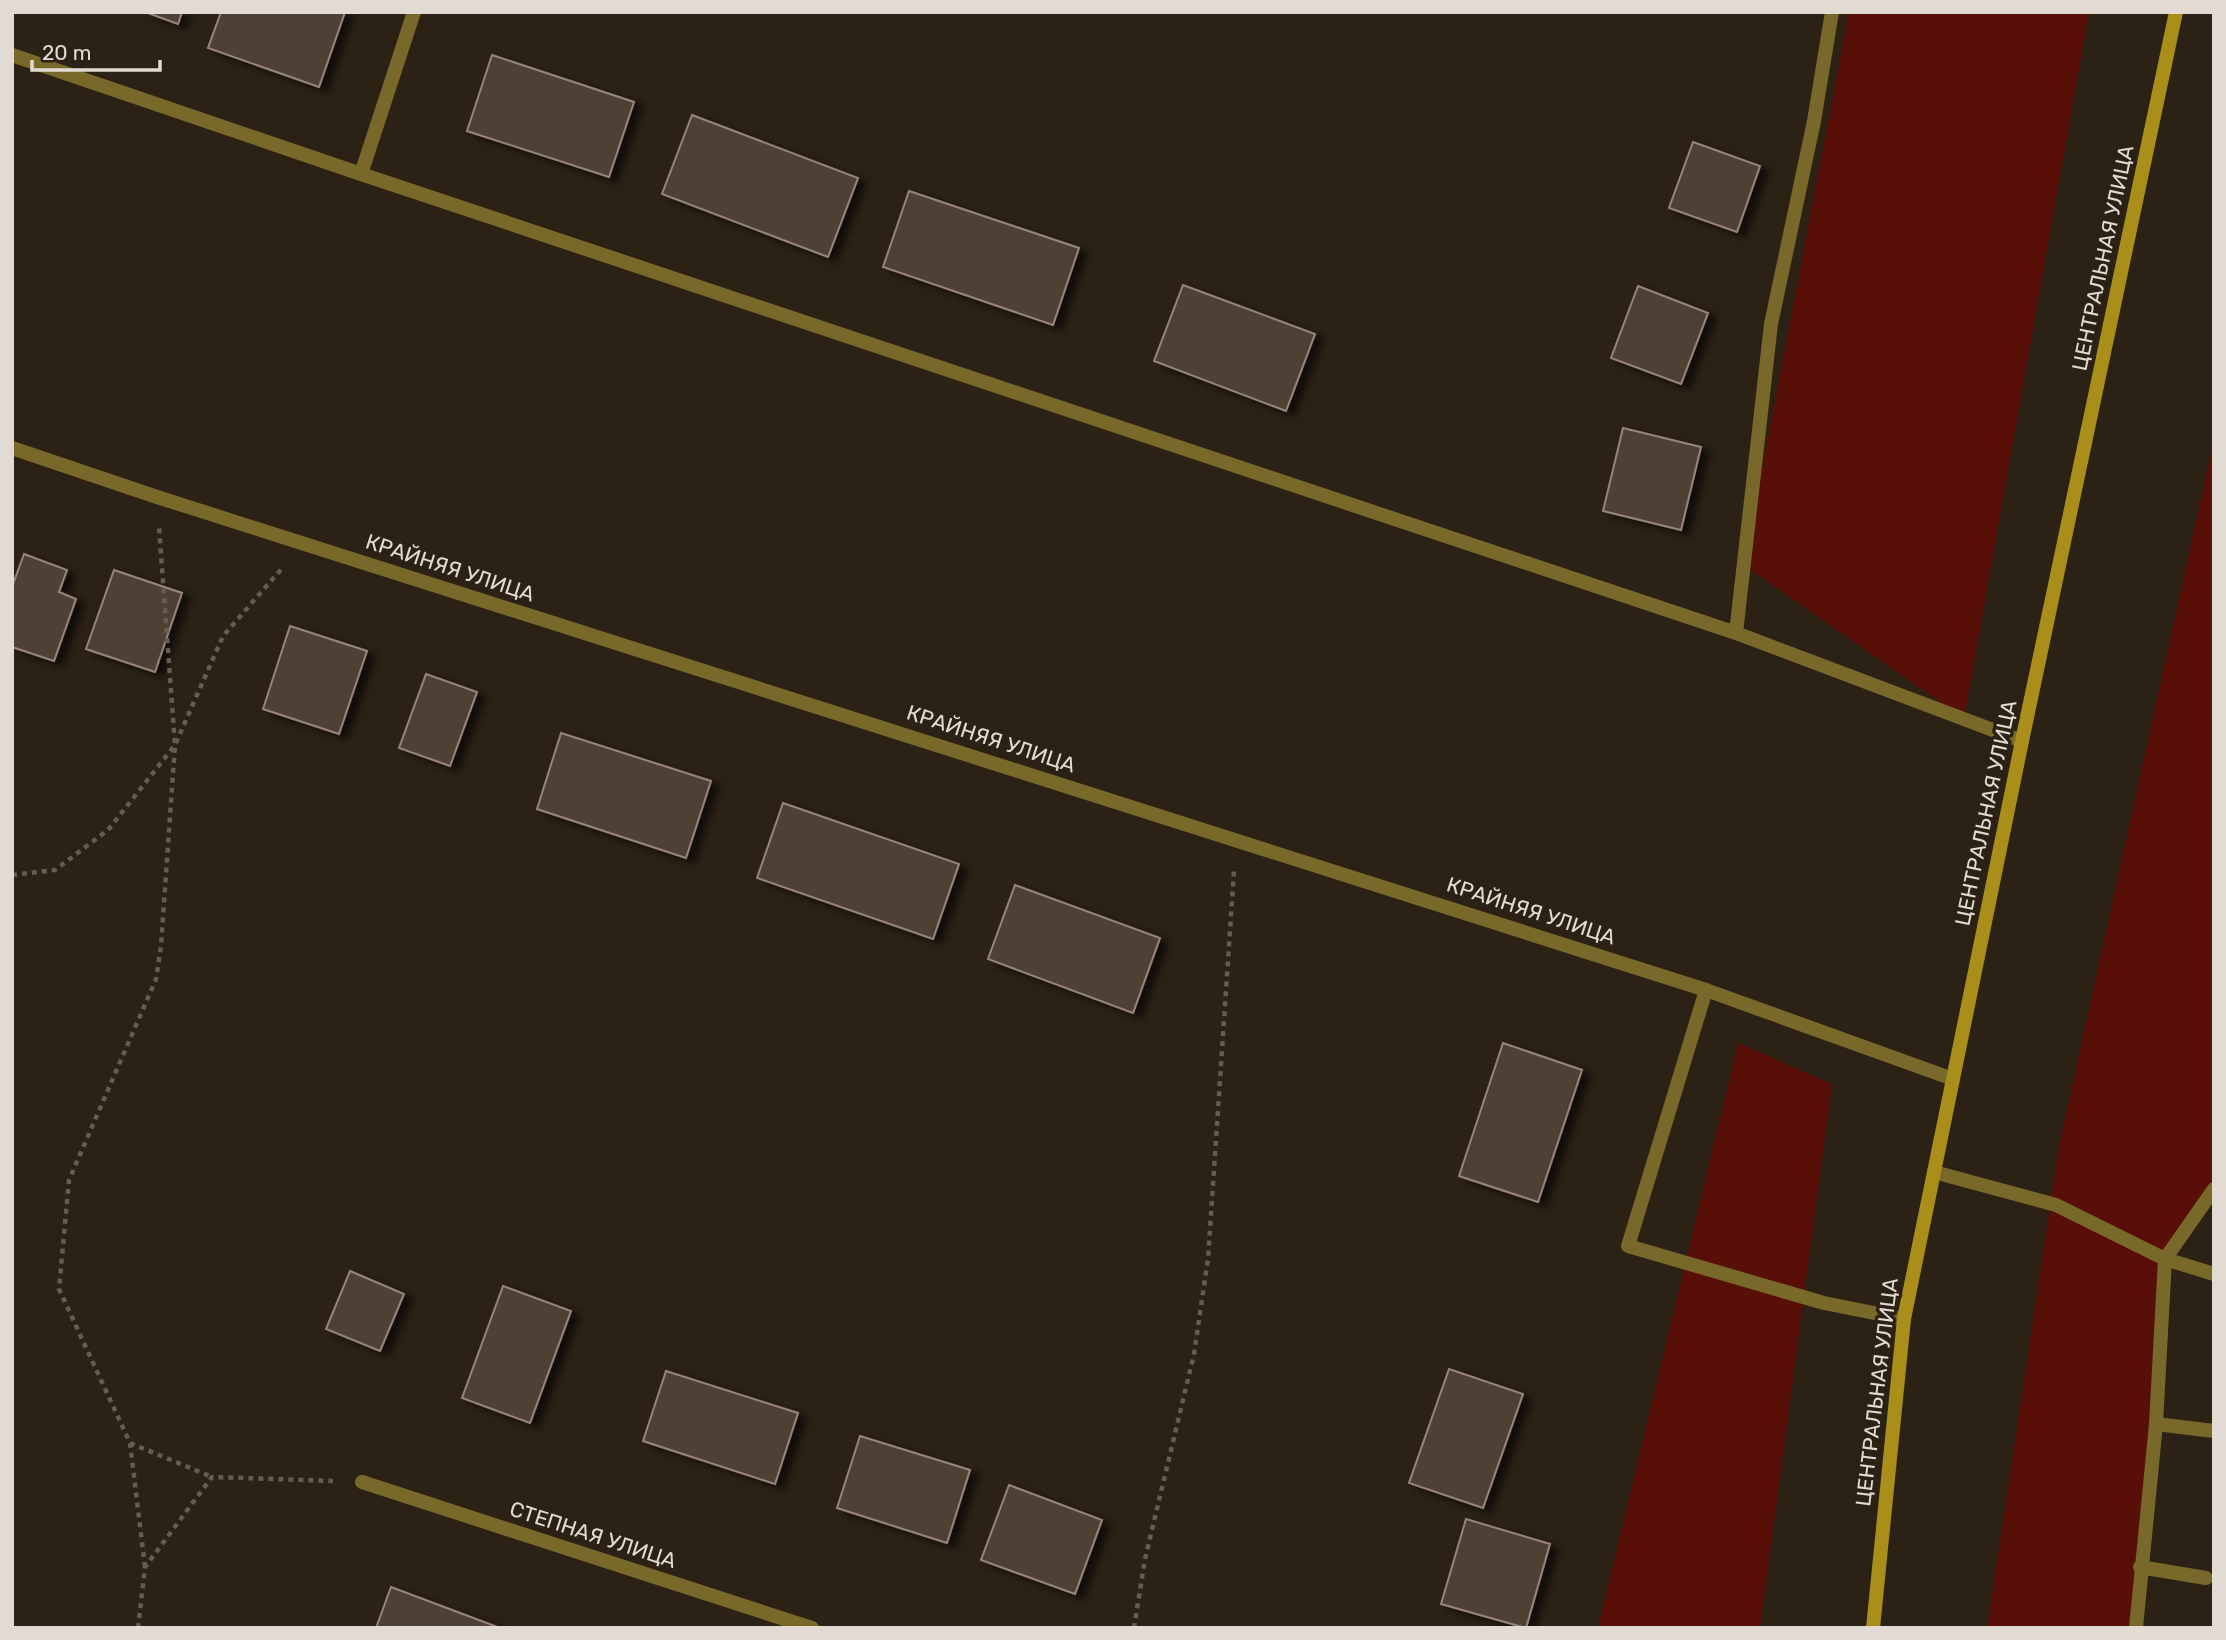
<svg xmlns="http://www.w3.org/2000/svg" width="2226" height="1640" viewBox="0 0 2226 1640" font-family="Rubik,sans-serif">
  <defs>
    <filter id="shadow"><feDropShadow dx="8" dy="4.5" stdDeviation="3.5" flood-color="#0009"/></filter>
  </defs>
  <rect width="100%" height="100%" fill="#2b2115"/>
  <path fill="#580f08" d="M 1849,12 L 2089,12 L 1964,719 L 1744,565 Z
    M 2214,439 L 2214,1189 L 2165,1259 L 2137,1628 L 1987,1628 L 2059,1146 Z
    M 1738,1043 L 1832,1084 L 1760,1628 L 1598,1628 Z"/>
  <path fill="#4f3f36" stroke="#97847a" stroke-width="2" filter="url(#shadow)" d="M 145,12 L 182,12 L 178,24 Z
    M 221,12 L 345,12 L 319,87 L 208,48 Z
    M 492,55 L 634,102 L 609,177 L 467,131 Z
    M 692,115 L 858,178 L 828,257 L 662,194 Z
    M 1693,142 L 1760,166 L 1737,232 L 1669,208 Z
    M 909,191 L 1079,248 L 1053,325 L 883,267 Z
    M 1183,285 L 1315,334 L 1286,411 L 1154,361 Z
    M 1638,286 L 1708,313 L 1681,384 L 1611,358 Z
    M 1623,428 L 1701,447 L 1681,530 L 1603,511 Z
    M 24,554 L 67,570 L 59,592 L 76,599 L 54,661 L 12,647 L 12,587 Z
    M 114,570 L 182,593 L 155,672 L 86,649 Z
    M 290,626 L 367,651 L 339,734 L 263,709 Z
    M 426,674 L 477,692 L 450,766 L 399,748 Z
    M 561,733 L 711,781 L 686,858 L 537,809 Z
    M 783,803 L 959,864 L 933,939 L 757,878 Z
    M 1015,885 L 1160,938 L 1133,1013 L 988,959 Z
    M 1503,1043 L 1582,1070 L 1538,1202 L 1459,1176 Z
    M 350,1271 L 404,1294 L 380,1351 L 326,1329 Z
    M 503,1286 L 571,1311 L 530,1423 L 462,1398 Z
    M 1449,1369 L 1523,1394 L 1483,1508 L 1409,1483 Z
    M 666,1371 L 798,1413 L 775,1484 L 643,1441 Z
    M 860,1436 L 970,1470 L 947,1543 L 837,1508 Z
    M 1009,1485 L 1102,1520 L 1075,1594 L 981,1560 Z
    M 1466,1519 L 1550,1544 L 1526,1628 L 1441,1604 Z
    M 391,1587 L 500,1628 L 376,1628 Z"/>
  <g fill="none" stroke-linecap="round" stroke-linejoin="round">
    <path stroke="#655c52" stroke-width="4.5" stroke-dasharray="5 5" stroke-linecap="butt" d="M 12,875 L 55,870 L 108,830 L 175,745 L 223,636 L 284,566
      M 130,1443 L 212,1477
      M 145,1567 L 130,1443 L 59,1289 L 69,1180 L 156,979 L 161,946 L 175,745 L 159,527
      M 138,1628 L 145,1567 L 212,1477 L 333,1481
      M 1134,1628 L 1145,1559 L 1194,1354 L 1208,1259 L 1234,871"/>
    <path stroke="#786829" stroke-width="14" d="M 361,174 L 414,12
      M 1706,990 L 1628,1246 L 1824,1303 L 1904,1319
      M 2156,1424 L 2214,1431
      M 362,1482 L 812,1628
      M 2140,1567 L 2206,1578
      M 2136,1628 L 2156,1424 L 2165,1259"/>
    <path stroke="#786829" stroke-width="14" d="M 12,55 L 361,174 L 1736,633 L 2022,741
      M 12,448 L 157,497 L 1706,990 L 1953,1079
      M 1736,633 L 1771,324 L 1814,121 L 1832,12
      M 1934,1172 L 2056,1205 L 2165,1259 L 2214,1274
      M 2165,1259 L 2214,1189"/>
    <path stroke="#a98e19" stroke-width="14" d="M 1873,1628 L 1904,1319 L 2022,741 L 2176,12"/>
  </g>
  <g text-anchor="middle" stroke-width="7" stroke-linejoin="round" paint-order="stroke">
    <g font-size="21" fill="#e2dbd3" stroke="#2b2115">
      <text transform="translate(2103 258) rotate(-78)" y="7">ЦЕНТРАЛЬНАЯ УЛИЦА</text>
      <text transform="translate(450 568) rotate(18)" y="7">КРАЙНЯЯ УЛИЦА</text>
      <text transform="translate(991 739) rotate(18)" y="7">КРАЙНЯЯ УЛИЦА</text>
      <text transform="translate(1986 813) rotate(-78)" y="7">ЦЕНТРАЛЬНАЯ УЛИЦА</text>
      <text transform="translate(1531 911) rotate(18)" y="7">КРАЙНЯЯ УЛИЦА</text>
      <text transform="translate(1877 1392) rotate(-83)" y="7">ЦЕНТРАЛЬНАЯ УЛИЦА</text>
      <text transform="translate(593 1535) rotate(18)" y="7">СТЕПНАЯ УЛИЦА</text>
    </g>
  </g>
  <rect width="2226" height="1640" fill="none" stroke="#e2dbd3" stroke-width="28"/>
  <path d="M32 60v10h128v-10" fill="none" stroke="#e2dbd3" stroke-width="3.5"/>
  <text x="42" y="60" font-size="21" fill="#e2dbd3" stroke="#2b2115" stroke-width="5" paint-order="stroke">20 m</text>
</svg>
